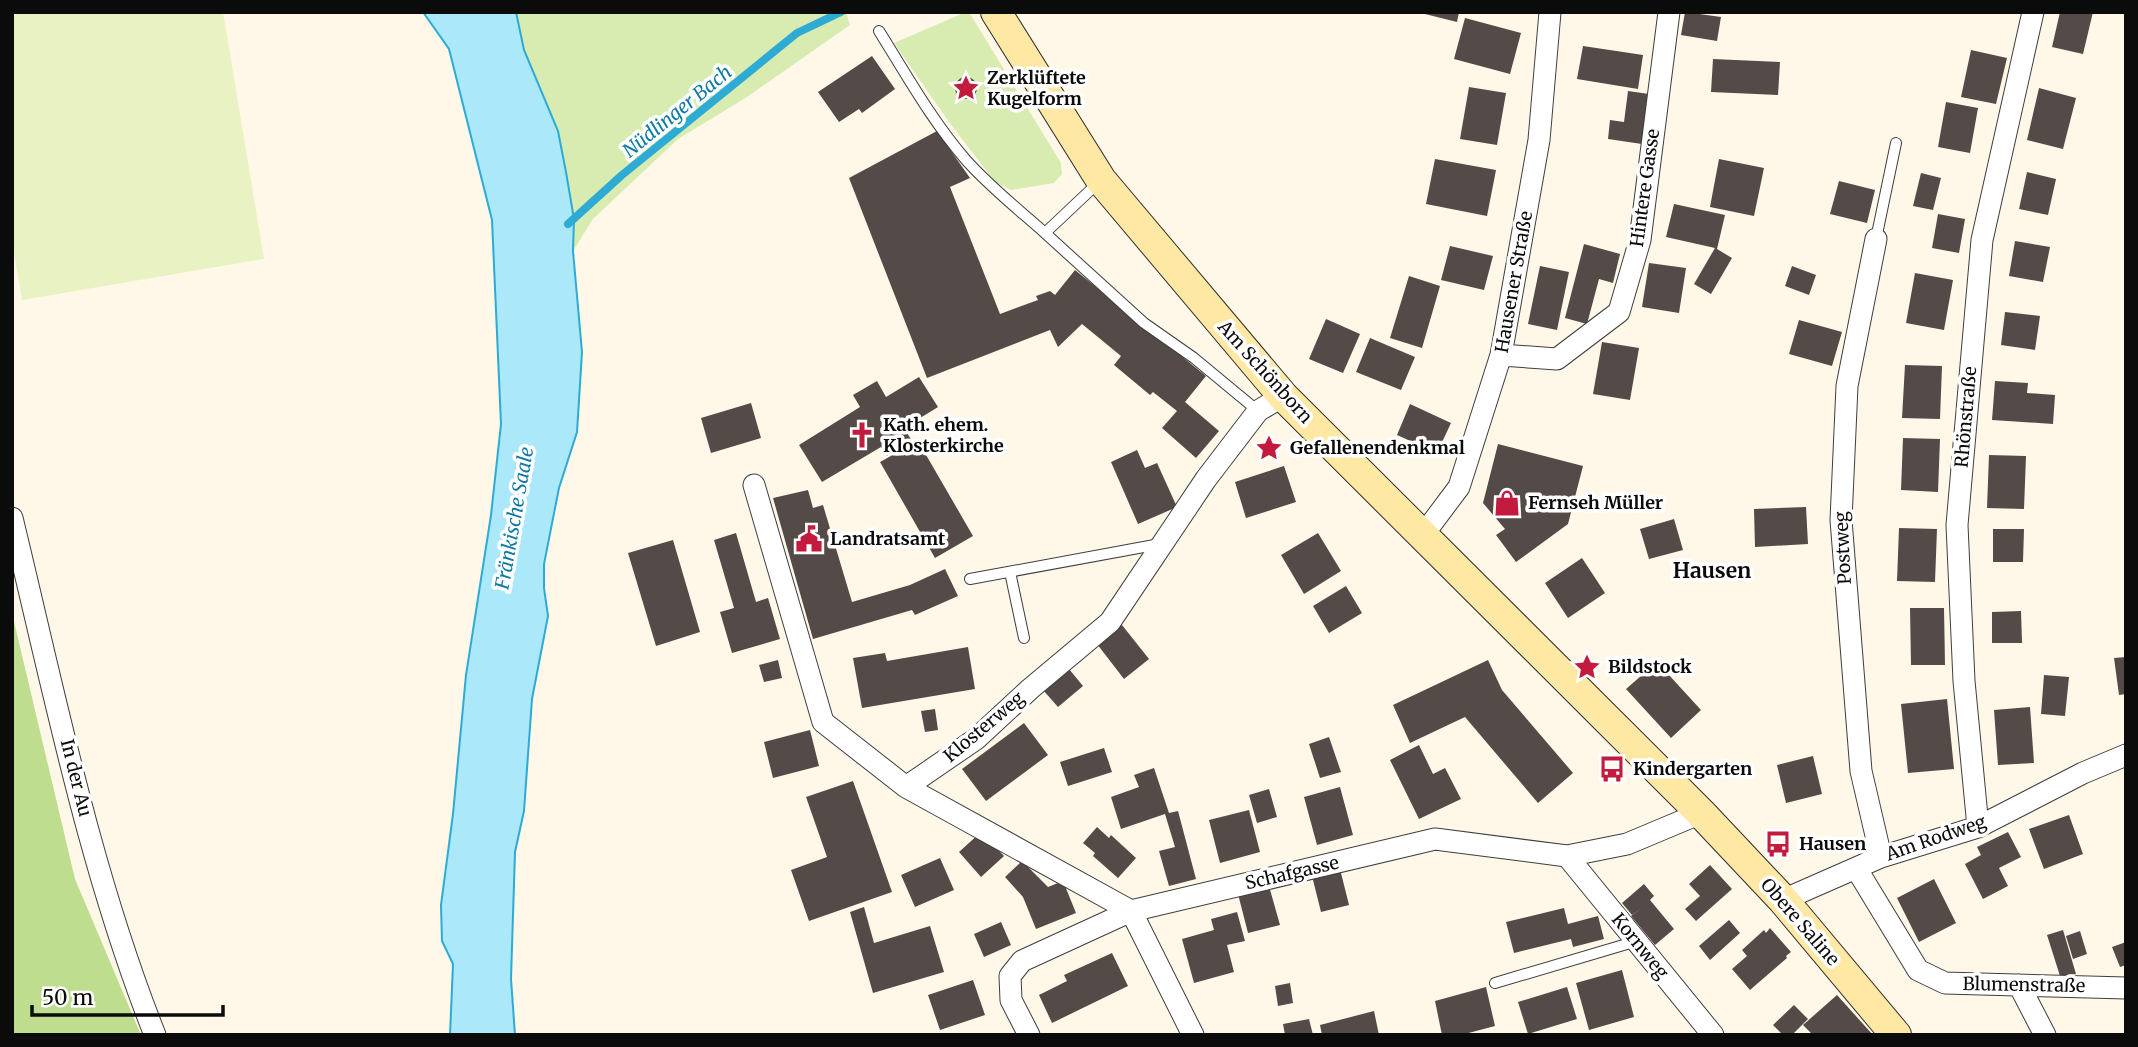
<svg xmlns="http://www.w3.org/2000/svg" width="2138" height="1047" viewBox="0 0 2138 1047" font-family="Merriweather,serif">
  <rect width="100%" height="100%" fill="#fff8e9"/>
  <path fill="#d8ebb1" d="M 516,12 L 846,12 L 850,25 L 747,97 L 678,139 L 593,219 L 573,251 L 574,219 L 558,131 L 524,50 Z
    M 966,12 L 969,12 L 1061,163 L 1062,174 L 1054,183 L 1011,190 L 995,182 L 949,122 L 894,43 Z"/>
  <path fill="#bedd8f" d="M 12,613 L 75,879 L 141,1035 L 12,1035 Z"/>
  <path fill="#e9f2c3" d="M 12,12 L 223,12 L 264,259 L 22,300 L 12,241 Z"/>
  <path fill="#aae8fa" stroke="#2dabd5" stroke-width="2" d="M 423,12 L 516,12 L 524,50 L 558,131 L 566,172 L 574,219 L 573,251 L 582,352 L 577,432 L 559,488 L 544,564 L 544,588 L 548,616 L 532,699 L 524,811 L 515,852 L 511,979 L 515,1035 L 450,1035 L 453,964 L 442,941 L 441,905 L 453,814 L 466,675 L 491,515 L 501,424 L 492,220 L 449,49 Z"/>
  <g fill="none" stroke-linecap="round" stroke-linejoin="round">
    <path stroke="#2dabd5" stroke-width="8" d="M 568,224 L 622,175 L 797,33 L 841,12"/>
  </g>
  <path fill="#544a47" d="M 1417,12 L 1459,12 L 1457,22 Z
    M 1685,12 L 1721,17 L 1717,41 L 1681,35 Z
    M 2060,12 L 2093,12 L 2083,54 L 2052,47 Z
    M 1465,18 L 1521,33 L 1510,74 L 1454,59 Z
    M 1583,46 L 1643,55 L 1638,89 L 1577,79 Z
    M 1971,50 L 2007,58 L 1996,104 L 1961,97 Z
    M 872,56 L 895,89 L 862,113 L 859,109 L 839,122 L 818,92 Z
    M 1713,59 L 1780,62 L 1778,95 L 1711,92 Z
    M955 88a11 11 0 1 1 22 0a11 11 0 1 1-22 0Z
    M 1469,87 L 1506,93 L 1497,145 L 1460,139 Z
    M 2039,88 L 2076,98 L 2063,149 L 2027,140 Z
    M 1628,91 L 1649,94 L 1642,144 L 1608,139 L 1610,120 L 1624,122 Z
    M 1946,102 L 1978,108 L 1970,153 L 1938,147 Z
    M 937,131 L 970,178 L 950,187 L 1000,314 L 1038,300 L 1036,296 L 1050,291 L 1055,295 L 1075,270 L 1206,376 L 1185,402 L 1219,431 L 1196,458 L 1162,428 L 1177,411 L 1153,392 L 1150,395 L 1114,365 L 1121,356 L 1082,324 L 1058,347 L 1050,330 L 927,378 L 849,178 Z
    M 1435,159 L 1496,170 L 1487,216 L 1426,204 Z
    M 1719,159 L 1764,168 L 1754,216 L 1710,207 Z
    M 2027,172 L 2056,179 L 2048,215 L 2019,209 Z
    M 1921,173 L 1941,178 L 1933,210 L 1913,206 Z
    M 1839,181 L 1875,190 L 1867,223 L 1830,214 Z
    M 1674,204 L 1725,215 L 1717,249 L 1732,258 L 1711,294 L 1694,284 L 1715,248 L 1666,237 Z
    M 1938,214 L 1965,219 L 1959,253 L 1932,248 Z
    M 2015,241 L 2050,247 L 2043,282 L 2009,276 Z
    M 1584,244 L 1620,254 L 1613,283 L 1599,279 L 1587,324 L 1565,318 Z
    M 1450,246 L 1493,256 L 1484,290 L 1441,280 Z
    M 1649,263 L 1686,268 L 1679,313 L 1642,307 Z
    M 1540,266 L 1569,272 L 1557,330 L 1528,324 Z
    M 1792,266 L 1816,275 L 1809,295 L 1785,286 Z
    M 1915,273 L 1953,280 L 1944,330 L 1906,323 Z
    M 1409,276 L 1440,286 L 1422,348 L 1390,338 Z
    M 2005,312 L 2040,316 L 2035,350 L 2001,345 Z
    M 1326,319 L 1360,334 L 1343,373 L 1309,359 Z
    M 1799,320 L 1842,332 L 1832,366 L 1789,354 Z
    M 1370,338 L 1415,357 L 1401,390 L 1356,372 Z
    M 1602,342 L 1639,348 L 1630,400 L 1593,394 Z
    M 1905,365 L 1942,366 L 1940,419 L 1902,418 Z
    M 919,377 L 938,407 L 904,428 L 912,441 L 887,456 L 881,447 L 822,482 L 799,445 L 860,407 L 853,395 L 877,381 L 886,397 Z
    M 1995,381 L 2028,383 L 2027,393 L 2055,395 L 2053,424 L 1992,420 Z
    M 751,403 L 761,438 L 711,453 L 701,418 Z
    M 1410,404 L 1451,423 L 1437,453 L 1397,435 Z
    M 1903,438 L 1940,439 L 1938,492 L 1901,490 Z
    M 918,441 L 973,536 L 935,558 L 880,462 Z
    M 1498,444 L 1583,466 L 1568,524 L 1516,562 L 1496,535 L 1505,529 L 1483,503 Z
    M 1137,450 L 1145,468 L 1157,463 L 1177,507 L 1138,524 L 1111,462 Z
    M 1989,455 L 2026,456 L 2024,509 L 1987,508 Z
    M 1284,466 L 1296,502 L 1246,518 L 1235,482 Z
    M 808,490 L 813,508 L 823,505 L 852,602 L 910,585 L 945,569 L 958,596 L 915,615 L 912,610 L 813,639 L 773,498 Z
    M 1806,507 L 1808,544 L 1755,547 L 1754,509 Z
    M 1674,519 L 1683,550 L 1649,559 L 1640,529 Z
    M 1899,528 L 1937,529 L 1935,582 L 1897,581 Z
    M 1993,529 L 2024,529 L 2023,562 L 1993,562 Z
    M 736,533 L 756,602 L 768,598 L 780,639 L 732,653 L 720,612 L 734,608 L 714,540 Z
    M 1318,533 L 1341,571 L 1304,594 L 1281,555 Z
    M 673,540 L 700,632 L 656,646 L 628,553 Z
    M 1582,558 L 1605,593 L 1568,618 L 1545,583 Z
    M 1346,586 L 1362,613 L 1329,633 L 1313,606 Z
    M 1910,608 L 1944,608 L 1945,665 L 1911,665 Z
    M 2021,611 L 2022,643 L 1992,643 L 1992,612 Z
    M 1122,625 L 1149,659 L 1124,679 L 1097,644 Z
    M 968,647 L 975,689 L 862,708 L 853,658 L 885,653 L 887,661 Z
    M 2126,657 L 2126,694 L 2119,695 L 2114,658 Z
    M 778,660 L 782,678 L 764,682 L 759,665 Z
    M 1488,660 L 1502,690 L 1573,773 L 1538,803 L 1465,717 L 1410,743 L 1393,705 Z
    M 1657,662 L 1701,710 L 1671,738 L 1626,689 Z
    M 1069,669 L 1083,686 L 1058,707 L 1043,690 Z
    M 2044,675 L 2069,677 L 2065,716 L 2041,714 Z
    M 1947,699 L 1954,769 L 1908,773 L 1901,704 Z
    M 2030,707 L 2034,763 L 1998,765 L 1994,710 Z
    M 935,709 L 938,730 L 925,732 L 921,711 Z
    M 1024,723 L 1048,755 L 986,801 L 962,769 Z
    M 810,730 L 819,766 L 773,778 L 764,742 Z
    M 1329,737 L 1341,772 L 1320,778 L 1309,744 Z
    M 1419,745 L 1433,774 L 1445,768 L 1461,799 L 1419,819 L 1390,760 Z
    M 1104,748 L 1112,772 L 1068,786 L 1060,762 Z
    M 1813,756 L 1822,794 L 1786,803 L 1777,765 Z
    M 1154,768 L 1169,813 L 1178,811 L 1196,879 L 1169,886 L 1159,851 L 1175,847 L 1165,814 L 1121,829 L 1111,797 L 1139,787 L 1134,775 Z
    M 853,781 L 892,892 L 809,921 L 791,870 L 827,857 L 806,797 Z
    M 1340,787 L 1353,835 L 1317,845 L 1304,797 Z
    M 1269,789 L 1277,817 L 1257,823 L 1249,795 Z
    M 1249,810 L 1260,852 L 1220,863 L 1209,820 Z
    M 2069,815 L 2083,854 L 2044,869 L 2029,829 Z
    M 1097,827 L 1109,838 L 1111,835 L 1136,858 L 1118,878 L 1093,856 L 1095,853 L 1083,843 Z
    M 981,832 L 1004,856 L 981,877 L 959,852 Z
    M 2008,832 L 2021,857 L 1999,868 L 2008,886 L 1983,899 L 1965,864 L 1981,855 L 1977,847 Z
    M 940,858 L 954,890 L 915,907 L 901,875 Z
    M 1022,861 L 1048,887 L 1063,881 L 1076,913 L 1036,929 L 1023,897 L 1005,877 Z
    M 1710,865 L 1732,889 L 1696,921 L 1685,909 L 1700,896 L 1689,884 Z
    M 1340,869 L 1349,905 L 1321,912 L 1312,876 Z
    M 1934,879 L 1956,923 L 1919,942 L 1897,898 Z
    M 1644,884 L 1654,896 L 1650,900 L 1674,929 L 1655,945 L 1631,916 L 1642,908 L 1632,915 L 1622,903 Z
    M 1269,886 L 1280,925 L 1248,933 L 1238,894 Z
    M 864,907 L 874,943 L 930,926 L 944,972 L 873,993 L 850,912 Z
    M 1564,908 L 1568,924 L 1598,916 L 1604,939 L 1573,947 L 1571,939 L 1514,953 L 1506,922 Z
    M 1237,912 L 1245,941 L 1227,945 L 1234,972 L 1194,983 L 1182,939 L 1214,930 L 1211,919 Z
    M 1729,920 L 1740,933 L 1710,960 L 1699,946 Z
    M 1001,922 L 1011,945 L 984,957 L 974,934 Z
    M 1770,928 L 1791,952 L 1786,956 L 1787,958 L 1750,990 L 1732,969 L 1747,956 L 1742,950 L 1764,930 L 1766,933 Z
    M 2063,930 L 2076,974 L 2060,976 L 2047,935 Z
    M 2080,931 L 2087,954 L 2073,959 L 2066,936 Z
    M 2126,942 L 2126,965 L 2120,967 L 2112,947 Z
    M 1112,953 L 1128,986 L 1052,1023 L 1039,995 L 1067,981 L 1064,975 Z
    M 1622,970 L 1634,1017 L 1589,1030 L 1576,983 Z
    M 973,980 L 985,1015 L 940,1030 L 928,995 Z
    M 1290,983 L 1293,1003 L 1278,1006 L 1275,986 Z
    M 1486,987 L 1495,1026 L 1461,1035 L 1442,1035 L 1435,1001 Z
    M 1567,987 L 1577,1019 L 1528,1034 L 1518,1002 Z
    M 1837,995 L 1873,1035 L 1813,1035 L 1803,1025 Z
    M 1794,1005 L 1808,1019 L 1792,1035 L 1783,1035 L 1773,1025 Z
    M 1374,1011 L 1379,1035 L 1322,1035 L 1320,1025 Z
    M 1309,1019 L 1313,1035 L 1285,1035 L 1283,1024 Z"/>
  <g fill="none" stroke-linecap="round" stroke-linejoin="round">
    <g stroke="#3e3e3e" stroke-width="12">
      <path id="service" d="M 879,31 C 906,74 932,121 966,160 C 990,187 1018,209 1045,233
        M 1099,182 L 1045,233 L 1144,323 L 1194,358 L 1258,411
        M 1876,239 L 1896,143
        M 1010,572 L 1024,638
        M 970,579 L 1160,544
        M 1495,983 L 1637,941"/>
    </g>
    <g stroke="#3e3e3e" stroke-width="23">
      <path id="minor" d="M 1876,239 L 1847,386 L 1841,520 L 1861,771 L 1881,857
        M 1501,355 L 1557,359 L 1619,312 L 1640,240 L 1669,12
        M 754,485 L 823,722 L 906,787 L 976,739 L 1030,689 L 1110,622 L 1206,479 L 1258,411 L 1283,396
        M 12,518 C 54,691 89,869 155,1035
        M 1423,535 L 1459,487 L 1501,355 L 1539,140 L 1550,12
        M 906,787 L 1131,911 L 1435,839 L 1567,856 L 1627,844 L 1701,813
        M 1978,827 L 1964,681 L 1957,525 L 1982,240 L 2033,12
        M 1567,856 L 1713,1035
        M 1856,868 L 1918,970 L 1945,983 L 2126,988
        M 1783,900 L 1881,857 L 1978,827 L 2083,773 L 2126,755
        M 2019,985 L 2045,1035
        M 1029,1035 L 1011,1000 L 1010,976 L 1022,961 L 1131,911 L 1193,1035"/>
    </g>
    <g stroke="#2d2d2d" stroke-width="32">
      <path id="secondary" d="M 996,12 L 1101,180 L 1283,396 L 1701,813 L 1783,900 L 1896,1035"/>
    </g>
    <use href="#service" stroke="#fff" stroke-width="10"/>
    <use href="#minor" stroke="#fff" stroke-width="21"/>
    <use href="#secondary" stroke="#ffe7a4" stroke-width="30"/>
  </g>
  <defs>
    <g id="sight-bare" transform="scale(2.1)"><path d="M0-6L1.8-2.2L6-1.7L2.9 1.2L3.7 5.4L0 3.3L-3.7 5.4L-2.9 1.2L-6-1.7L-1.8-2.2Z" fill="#c31b3d" stroke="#fff" stroke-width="2.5" paint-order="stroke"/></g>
    <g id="church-bare" transform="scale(2.1)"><path d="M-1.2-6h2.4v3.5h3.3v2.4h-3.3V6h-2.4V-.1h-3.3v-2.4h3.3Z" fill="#c31b3d" stroke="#fff" stroke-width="2.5" paint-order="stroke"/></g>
    <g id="shop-bare" transform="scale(2.1)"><path d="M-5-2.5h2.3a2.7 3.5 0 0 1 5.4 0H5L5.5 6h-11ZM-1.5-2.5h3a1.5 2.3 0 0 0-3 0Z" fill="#c31b3d" stroke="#fff" stroke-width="2.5" paint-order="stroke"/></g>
    <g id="civic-bare" transform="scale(2.1)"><path d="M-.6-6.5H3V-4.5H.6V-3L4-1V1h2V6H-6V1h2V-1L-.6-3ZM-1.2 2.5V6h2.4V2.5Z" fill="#c31b3d" stroke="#fff" stroke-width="2.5" paint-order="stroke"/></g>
    <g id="bus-bare" transform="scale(2.1)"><path d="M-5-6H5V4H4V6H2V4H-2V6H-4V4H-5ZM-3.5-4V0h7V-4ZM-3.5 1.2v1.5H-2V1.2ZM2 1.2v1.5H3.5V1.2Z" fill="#c31b3d" stroke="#fff" stroke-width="2.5" paint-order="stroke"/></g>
  </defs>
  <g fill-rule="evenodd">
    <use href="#sight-bare" x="966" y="88"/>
    <use href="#church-bare" x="862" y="435"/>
    <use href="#sight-bare" x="1269" y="448"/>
    <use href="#shop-bare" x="1507" y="503"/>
    <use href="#civic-bare" x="809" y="539"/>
    <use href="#sight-bare" x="1587" y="667"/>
    <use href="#bus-bare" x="1612" y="769"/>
    <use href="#bus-bare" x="1778" y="844"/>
  </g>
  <g text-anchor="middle" stroke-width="7" stroke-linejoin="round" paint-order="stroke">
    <g font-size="18" font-weight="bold" fill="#0b0b0b" stroke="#fff" text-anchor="start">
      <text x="987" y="84">Zerklüftete<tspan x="987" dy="21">Kugelform</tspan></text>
      <text x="883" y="431">Kath. ehem.<tspan x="883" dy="21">Klosterkirche</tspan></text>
      <text x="1290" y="454">Gefallenendenkmal</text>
      <text x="1528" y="509">Fernseh Müller</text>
      <text x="830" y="545">Landratsamt</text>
      <text x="1608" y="673">Bildstock</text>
      <text x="1633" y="775">Kindergarten</text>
      <text x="1799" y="850">Hausen</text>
    </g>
    <g font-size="18" fill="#0b0b0b" stroke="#fff">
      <text transform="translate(1645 188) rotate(-82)" y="6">Hintere Gasse</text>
      <text transform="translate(1514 282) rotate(-80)" y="6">Hausener Straße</text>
      <text transform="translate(1265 372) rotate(48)" y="6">Am Schönborn</text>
      <text transform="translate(1966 417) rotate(-85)" y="6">Rhönstraße</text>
      <text transform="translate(1843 548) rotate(-93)" y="6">Postweg</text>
      <text transform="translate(984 727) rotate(-40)" y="6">Klosterweg</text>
      <text transform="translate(76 778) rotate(76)" y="6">In der Au</text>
      <text transform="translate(1936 838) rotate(-19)" y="6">Am Rodweg</text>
      <text transform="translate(1292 873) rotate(-13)" y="6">Schafgasse</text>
      <text transform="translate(1800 922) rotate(49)" y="6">Obere Saline</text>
      <text transform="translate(1640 946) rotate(51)" y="6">Kornweg</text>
      <text transform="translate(2024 985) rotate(1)" y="6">Blumenstraße</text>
    </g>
    <g font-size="19" font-style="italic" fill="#0e79a4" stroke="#fff">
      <text transform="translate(677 111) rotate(-39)" y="7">Nüdlinger Bach</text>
      <text transform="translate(514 518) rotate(-80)" y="7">Fränkische Saale</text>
    </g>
    <g font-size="21" font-weight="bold" fill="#0b0b0b" stroke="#fff">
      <text x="1712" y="578">Hausen</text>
    </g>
  </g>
  <rect width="2138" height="1047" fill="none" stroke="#0b0b0b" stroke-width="28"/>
  <path d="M32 1005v10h191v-10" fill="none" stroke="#0b0b0b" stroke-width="3.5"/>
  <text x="42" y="1005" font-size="21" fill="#0b0b0b" stroke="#ffffff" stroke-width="5" paint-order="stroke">50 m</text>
</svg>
